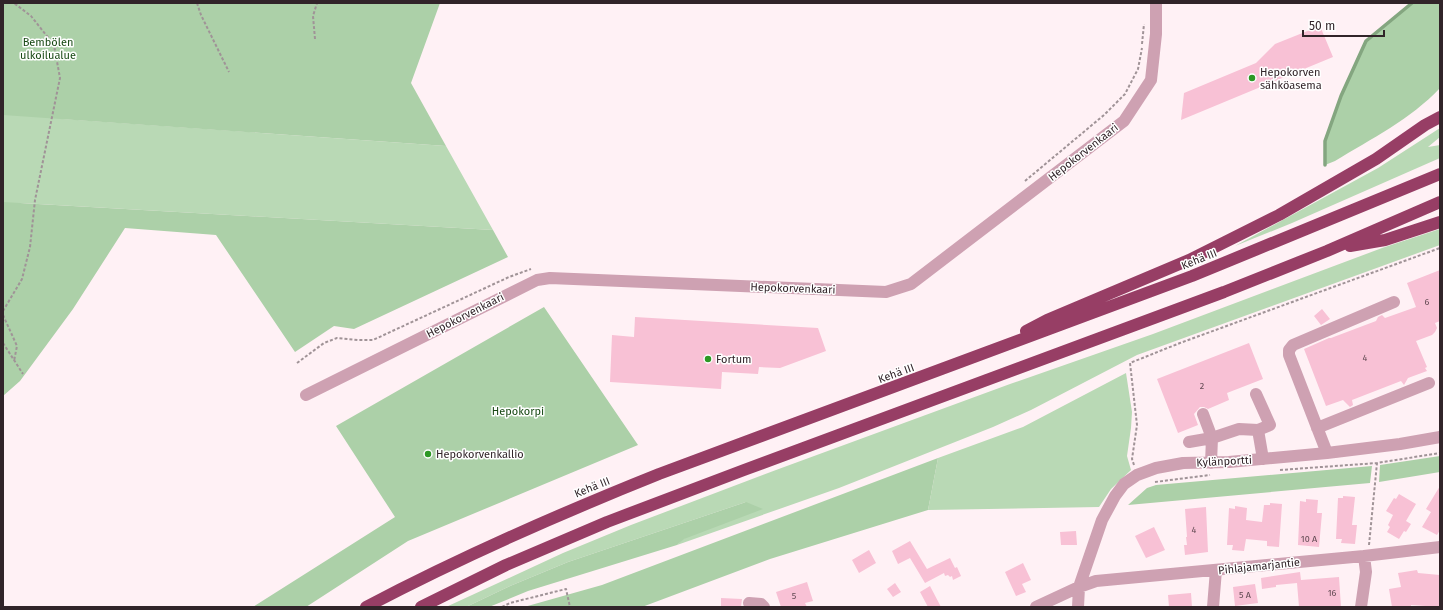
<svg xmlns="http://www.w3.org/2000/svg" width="1443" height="610" viewBox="0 0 1443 610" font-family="'Fira Sans',sans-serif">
  <rect width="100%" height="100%" fill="#fff1f5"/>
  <path fill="#b9d9b5" d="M 3,3 L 63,119 L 446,146 L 493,230 L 21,203 L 3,237 Z
    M 1440,128 L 1440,137 L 1428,147 L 1440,145 L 1440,158 L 1292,223 L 1235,246 L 1378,168 Z
    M 1440,229 L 1440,245 L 1137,355 L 1031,410 L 993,427 L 839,488 L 677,545 L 683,539 L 746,502 L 568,562 L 510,586 L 466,607 L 446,607 L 563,553 L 631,525 L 776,470 L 1010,384 L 1153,334 L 1382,248 Z
    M 1126,373 L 1132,412 L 1131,428 L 1127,456 L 1131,470 L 1111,489 L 1099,507 L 928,510 L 938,458 L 1023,427 Z"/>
  <path fill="#acd0a8" d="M 3,3 L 440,3 L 411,83 L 446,146 L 3,115 Z
    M 1412,3 L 1440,3 L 1440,88 C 1411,119 1371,139 1335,161 L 1325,165 L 1325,141 L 1341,96 L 1366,41 Z
    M 3,202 L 493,230 L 508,257 L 354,329 L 334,326 L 295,352 L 216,235 L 125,228 L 73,309 L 20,381 L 3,396 Z
    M 544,307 L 638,445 L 408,541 L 306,607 L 253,607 L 395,517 L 336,426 Z
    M 1440,456 L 1440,472 L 1379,482 L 1380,465 Z
    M 938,458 L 928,510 L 770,559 L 642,607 L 524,607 L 602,585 Z
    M 1372,466 L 1370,483 L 1128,505 L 1147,488 L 1156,485 Z
    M 746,502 L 763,509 L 684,539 L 677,545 L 528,591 L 489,607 L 466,607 L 510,586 L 568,562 Z"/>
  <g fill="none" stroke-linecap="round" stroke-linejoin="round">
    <path stroke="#84a680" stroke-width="3.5" d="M 1325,165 L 1325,141 L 1341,96 L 1366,41 L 1412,3"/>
  </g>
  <path fill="#f8c1d5" d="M 1320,26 L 1333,57 L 1181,120 L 1184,93 L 1256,63 L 1275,44 Z
    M 1440,270 L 1440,321 L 1435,323 L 1437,328 L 1435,332 L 1432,335 L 1416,341 L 1427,367 L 1425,368 L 1427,371 L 1408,378 L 1404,385 L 1401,381 L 1352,400 L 1353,405 L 1350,407 L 1343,400 L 1326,406 L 1304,349 L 1329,338 L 1331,338 L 1376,321 L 1378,317 L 1382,315 L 1385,318 L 1416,307 L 1407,283 Z
    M 1322,309 L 1330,319 L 1321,325 L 1314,316 Z
    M 635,317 L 818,328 L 826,351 L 780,368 L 759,367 L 758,374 L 722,372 L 721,389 L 610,382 L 612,335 L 634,337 Z
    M 1249,343 L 1263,379 L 1227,393 L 1229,400 L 1208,409 L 1204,407 L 1200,407 L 1194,414 L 1198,425 L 1178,433 L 1157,379 Z
    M 1440,486 L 1440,530 L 1437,535 L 1422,527 L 1431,512 L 1426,509 Z
    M 1399,494 L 1416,504 L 1406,521 L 1411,524 L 1406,532 L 1404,531 L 1399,539 L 1387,532 L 1390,527 L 1388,525 L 1393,515 L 1386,511 L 1394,498 L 1396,499 Z
    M 1343,496 L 1355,497 L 1352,525 L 1357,525 L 1355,544 L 1341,543 L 1342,539 L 1336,539 L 1338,498 L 1343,498 Z
    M 1306,499 L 1318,500 L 1317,513 L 1322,513 L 1319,547 L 1298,545 L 1300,501 L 1306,502 Z
    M 1270,503 L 1282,504 L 1279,547 L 1267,546 L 1267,541 L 1246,539 L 1244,551 L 1232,550 L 1233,545 L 1227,545 L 1229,508 L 1235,509 L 1235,506 L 1247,508 L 1246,520 L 1262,522 L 1264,505 L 1270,505 Z
    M 1206,507 L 1208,552 L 1185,555 L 1184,545 L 1187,545 L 1186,537 L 1187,537 L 1185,509 Z
    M 1154,527 L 1165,550 L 1146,558 L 1135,536 Z
    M 1076,531 L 1077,545 L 1061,545 L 1060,532 Z
    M 910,541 L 927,569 L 950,558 L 955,568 L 957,567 L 961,576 L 953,580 L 952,576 L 950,577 L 948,575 L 945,576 L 944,573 L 925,583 L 910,558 L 898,564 L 892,551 Z
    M 869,550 L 876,563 L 859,573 L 852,560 Z
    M 1023,563 L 1031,580 L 1022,584 L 1026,592 L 1016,596 L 1005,572 Z
    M 1417,570 L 1418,573 L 1440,575 L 1440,607 L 1411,605 L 1411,607 L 1392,607 L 1389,589 L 1401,587 L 1398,573 Z
    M 1300,572 L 1301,580 L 1339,577 L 1341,607 L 1299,607 L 1297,583 L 1276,585 L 1276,587 L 1262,589 L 1261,578 Z
    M 807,582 L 813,601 L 805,603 L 807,607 L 781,607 L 776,592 Z
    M 895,583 L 901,592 L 893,597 L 887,589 Z
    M 1255,584 L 1258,603 L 1235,606 L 1233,587 Z
    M 930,586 L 941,607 L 928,607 L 920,592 Z
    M 1191,593 L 1192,607 L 1169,607 L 1168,595 Z
    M 721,598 L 742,599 L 741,607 L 721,607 Z"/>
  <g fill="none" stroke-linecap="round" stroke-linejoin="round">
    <path stroke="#a09397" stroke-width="2" stroke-dasharray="3 2" stroke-linecap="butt" d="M 197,3 L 201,15 L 229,72
      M 315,39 L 313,16 L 317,3
      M 1142,44 L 1144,24
      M 1025,181 L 1104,115 L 1125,94 L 1138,69 L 1142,48
      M 3,311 L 22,279 L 30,247 L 35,200 L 60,78 L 54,45 L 31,16 L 14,3
      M 3,315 L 17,346 L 14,361
      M 3,343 L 23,374
      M 297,363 L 324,343 L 337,338 L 358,340 L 373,340 L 509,277 L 531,269
      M 1134,465 L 1132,459 L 1137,425 L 1130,363 L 1180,343 L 1440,248
      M 1280,470 L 1377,463 L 1440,453
      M 1155,482 L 1210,475
      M 1369,545 L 1377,463
      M 502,607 L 510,603 L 566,589 L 570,607"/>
    <path stroke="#cea1b2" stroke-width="12" d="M 1256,394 L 1270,425 L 1258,430 L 1263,459
      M 306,395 L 537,280 L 550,278 L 886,292 L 911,284 L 1124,121 L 1151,80 L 1156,34 L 1156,3
      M 1317,428 L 1429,383
      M 1189,442 L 1212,438 L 1203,414
      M 1327,453 L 1289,355 L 1289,350 L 1293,345 L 1394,302
      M 1211,463 L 1212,438 L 1239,429 L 1258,430
      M 749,603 L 761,604 L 764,607
      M 1036,607 L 1079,587 L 1096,581 L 1364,556 L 1440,547
      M 1078,607 L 1079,587 L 1102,520 L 1115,496 L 1124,484 L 1137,475 L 1156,468 L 1183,463 L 1229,462 L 1327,453 L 1400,444 L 1440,437
      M 1213,607 L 1216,570
      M 1361,607 L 1366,572 L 1364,556"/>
    <path stroke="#973e65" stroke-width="12" d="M 1350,246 L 1385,240 L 1440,222
      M 1026,331 L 1047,320 L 1189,260 L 1279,215 L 1376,159 L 1425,125 L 1440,117
      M 366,607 C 461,557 559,514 659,474 L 1192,276 L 1440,174
      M 421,607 L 506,565 L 607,522 L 744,470 L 1224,292 L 1327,251 L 1440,202"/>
  </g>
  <g fill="#2c9824" stroke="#fff" stroke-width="1.5">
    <circle cx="1252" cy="78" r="4"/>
    <circle cx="708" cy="359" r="4"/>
    <circle cx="428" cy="454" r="4"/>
  </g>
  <g text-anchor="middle" stroke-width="3" stroke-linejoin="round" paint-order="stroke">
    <g font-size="9" fill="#634b54">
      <text x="1427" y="305">6</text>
      <text x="1365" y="361">4</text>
      <text x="1202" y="389">2</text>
      <text x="1194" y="533">4</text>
      <text x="1309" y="542">10 A</text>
      <text x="1332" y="596">16</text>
      <text x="1245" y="598">5 A</text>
      <text x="794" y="599">5</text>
    </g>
    <g font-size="11" fill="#184914" stroke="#fff">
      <text x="48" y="46">Bembölen<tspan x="48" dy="13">ulkoilualue</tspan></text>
      <text x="518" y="415">Hepokorpi</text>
    </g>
    <g font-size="11" fill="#312429" stroke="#fff" text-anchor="start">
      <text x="1260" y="76">Hepokorven<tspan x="1260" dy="13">sähköasema</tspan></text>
      <text x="716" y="363">Fortum</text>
      <text x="436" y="458">Hepokorvenkallio</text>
    </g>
    <g font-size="11" fill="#312429" stroke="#fff">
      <text transform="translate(1083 152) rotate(-38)" y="4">Hepokorvenkaari</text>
      <text transform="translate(1199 259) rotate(-22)" y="4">Kehä III</text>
      <text transform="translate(793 288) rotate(2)" y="4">Hepokorvenkaari</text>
      <text transform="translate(465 315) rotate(-27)" y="4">Hepokorvenkaari</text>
      <text transform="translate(896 373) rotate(-20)" y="4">Kehä III</text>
      <text transform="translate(1224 461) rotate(-3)" y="4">Kylänportti</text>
      <text transform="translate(592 487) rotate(-22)" y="4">Kehä III</text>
      <text transform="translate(1259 566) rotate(-6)" y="4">Pihlajamarjantie</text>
    </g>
  </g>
  <rect width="1443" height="610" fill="none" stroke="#312429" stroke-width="8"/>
  <path d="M1303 30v6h81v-6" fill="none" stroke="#312429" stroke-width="2"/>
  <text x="1309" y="30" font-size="12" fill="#312429" stroke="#ffffff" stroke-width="3" paint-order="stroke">50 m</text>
</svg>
